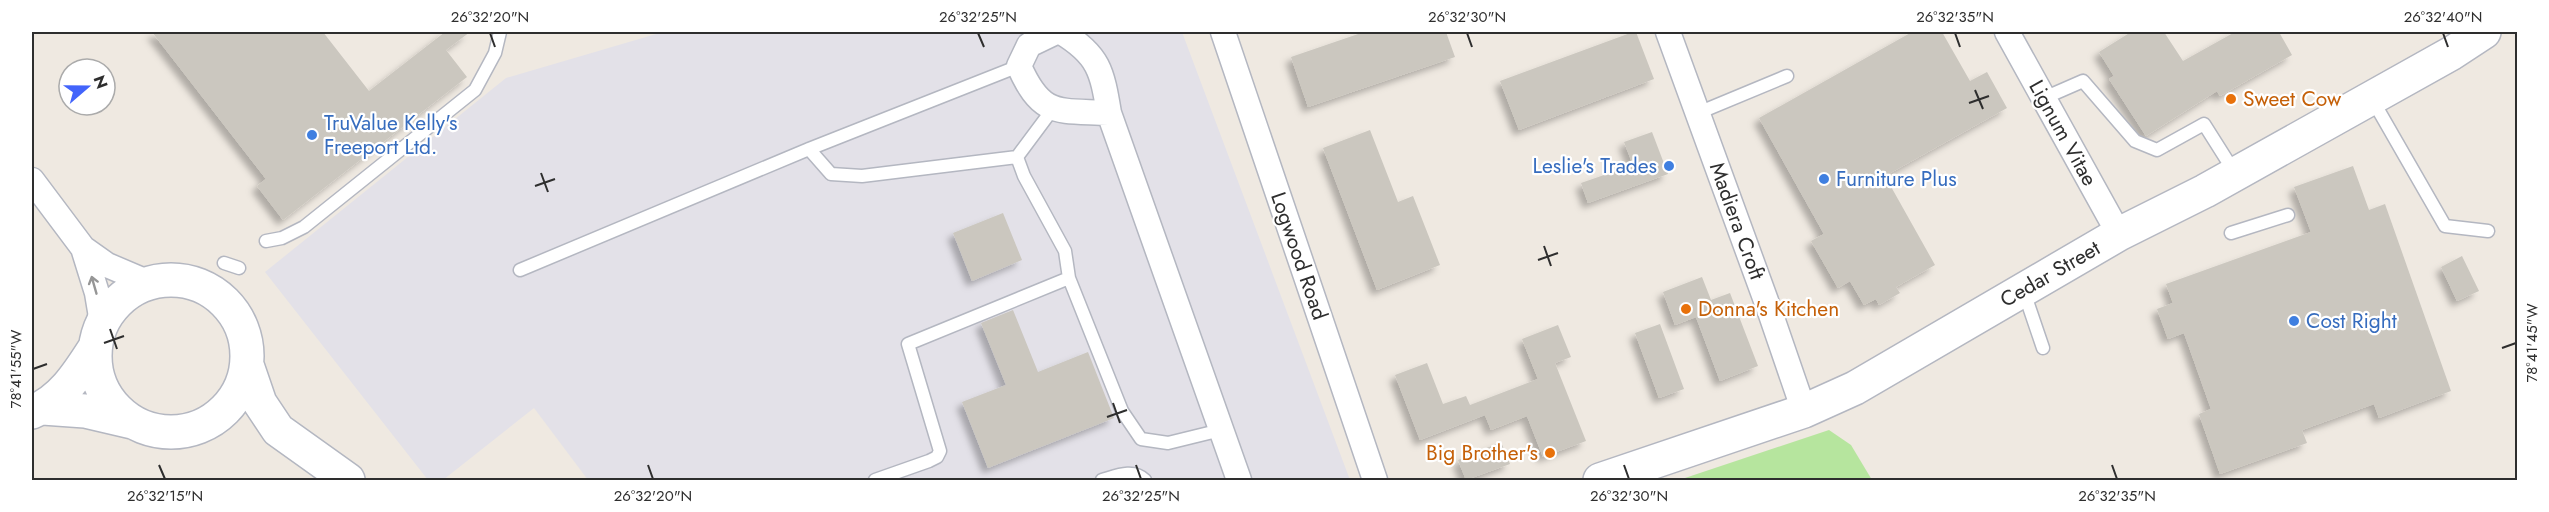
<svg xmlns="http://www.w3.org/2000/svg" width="2549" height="512" viewBox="0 0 2549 512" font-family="Jost,sans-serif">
  <defs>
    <filter id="shadow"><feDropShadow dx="-5.5" dy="5.5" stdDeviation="3" flood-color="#0004"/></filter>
  </defs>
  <rect width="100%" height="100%" fill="#efe9e1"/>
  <path fill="#e3e1e8" d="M 663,32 L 1182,32 L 1350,480 L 588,480 L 534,408 L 443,480 L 428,480 L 265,272 L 506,78 Z"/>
  <path fill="#b6e59e" d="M 1829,430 L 1851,445 L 1872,480 L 1679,480 Z"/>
  <path fill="#cbc7bf" filter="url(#shadow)" d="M 152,32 L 323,32 L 369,91 L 445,32 L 470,32 L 446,50 L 467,77 L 283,220 L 257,186 L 266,179 Z
    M 1364,32 L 1446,32 L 1455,57 L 1308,107 L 1291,57 Z
    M 1633,32 L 1636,32 L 1654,79 L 1519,130 L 1500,81 Z
    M 1912,32 L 1942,32 L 1970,81 L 1987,72 L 2007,108 L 1885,176 L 1935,265 L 1896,287 L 1900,293 L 1879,305 L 1876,299 L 1864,305 L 1850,281 L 1838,288 L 1811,241 L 1824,234 L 1759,118 Z
    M 2131,32 L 2164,32 L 2183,61 L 2235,32 L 2279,32 L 2292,55 L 2220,96 L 2217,91 L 2146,136 L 2109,79 L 2114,76 L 2099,52 Z
    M 1370,130 L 1398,202 L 1413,196 L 1440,265 L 1377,290 L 1323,148 Z
    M 1652,132 L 1668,174 L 1588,203 L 1581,183 L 1633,165 L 1624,142 Z
    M 2353,166 L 2369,210 L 2385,204 L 2451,391 L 2379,418 L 2374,404 L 2302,430 L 2307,443 L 2220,474 L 2199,414 L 2211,409 L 2184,333 L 2168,339 L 2157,309 L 2173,303 L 2166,284 L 2311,232 L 2294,187 Z
    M 1003,213 L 1022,260 L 972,281 L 953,233 Z
    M 2462,256 L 2479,291 L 2457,301 L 2441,267 Z
    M 1702,277 L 1711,300 L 1730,293 L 1758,366 L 1720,381 L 1696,317 L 1675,325 L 1663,292 Z
    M 1013,310 L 1038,372 L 1088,352 L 1114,418 L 988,468 L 962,402 L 1006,385 L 981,323 Z
    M 1660,324 L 1684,389 L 1659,398 L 1635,333 Z
    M 1558,325 L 1571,357 L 1555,363 L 1586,441 L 1543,457 L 1527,416 L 1491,430 L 1485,415 L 1420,440 L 1395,375 L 1427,363 L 1443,404 L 1466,396 L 1470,405 L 1538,379 L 1522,339 Z
    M 1501,442 L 1510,464 L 1466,480 L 1458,460 Z"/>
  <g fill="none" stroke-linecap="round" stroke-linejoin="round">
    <g stroke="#b4b7c1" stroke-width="15">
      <path id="lane" d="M 2044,98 L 2083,81 L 2135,141 L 2157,150 L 2204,124 L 2235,173
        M 2372,99 L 2445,226 L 2488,231
        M 1052,110 L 1017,157 L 1024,176 L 1065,251 L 1069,278 L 1122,411 L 1141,439 L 1168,443 L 1221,430
        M 1698,113 L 1787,76
        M 809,149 L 831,174 L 862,176 L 1017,157
        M 2231,233 L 2288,215
        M 266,241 L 282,238 L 304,227 L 475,90 L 495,53 L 500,32
        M 224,263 L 239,268
        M 520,270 L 809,149 L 1019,66
        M 2024,292 L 2043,348
        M 875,480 L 929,461 L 937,457 L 940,451 L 908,344 L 1069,278
        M 1102,480 C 1116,476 1133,468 1145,480"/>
    </g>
    <g stroke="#b4b7c1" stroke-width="27">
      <path id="street" d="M 1056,32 L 1029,45 L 1019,66 C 1042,118 1058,110 1109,113
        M 1061,32 C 1099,55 1102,71 1109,113 L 1239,480
        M 1223,32 L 1375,480
        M 1668,32 L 1769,309 L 1804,411
        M 2007,32 L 2119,234
        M 32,180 L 83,248 L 107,265 L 147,282
        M 83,248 L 97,293 L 102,323"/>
    </g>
    <g stroke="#b4b7c1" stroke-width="36">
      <path id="secondary" d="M95 356a76 76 0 1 1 152 0a76 76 0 1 1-152 0Z
        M 247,365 L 260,403 L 278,430 L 348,480
        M 43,408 L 85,411 L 132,422
        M 32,412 C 61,401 78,374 94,349
        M 1600,480 L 1804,411 L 1855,388 L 2119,234 L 2205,191 L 2452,53 L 2484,32"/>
    </g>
    <use href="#lane" stroke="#fff" stroke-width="12"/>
    <use href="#street" stroke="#fff" stroke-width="24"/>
    <use href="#secondary" stroke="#fff" stroke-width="33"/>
  </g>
  <defs><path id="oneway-shaft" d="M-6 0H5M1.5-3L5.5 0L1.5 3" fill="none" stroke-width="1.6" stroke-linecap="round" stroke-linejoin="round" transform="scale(1.5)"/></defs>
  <use stroke="#969696" href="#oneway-shaft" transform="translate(94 285) rotate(-106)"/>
  <path fill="none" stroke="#2e2e2e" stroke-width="2" d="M 490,33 L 495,47M 978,33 L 984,47M 1467,33 L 1472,47M 1955,33 L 1960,47M 2443,33 L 2448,47M 1975,90 L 1983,109M 1969,103 L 1989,96M 541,173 L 548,192M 535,186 L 555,179M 1544,246 L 1551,266M 1538,260 L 1558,253M 110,329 L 117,349M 104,343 L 124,336M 2502,348 L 2516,343M 33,369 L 47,364M 1113,403 L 1120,423M 1107,417 L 1127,410M 159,465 L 165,479M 648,465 L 653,479M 1136,465 L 1141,479M 1624,465 L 1629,479M 2112,465 L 2117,479"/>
  <g fill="#e8710a" stroke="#fff" stroke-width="2">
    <circle cx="2231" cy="99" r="6"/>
    <circle cx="1686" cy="309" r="6"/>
    <circle cx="1550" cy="453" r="6"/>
  </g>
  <g fill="#3f7fe0" stroke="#fff" stroke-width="2">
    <circle cx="312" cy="135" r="6"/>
    <circle cx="1669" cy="166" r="6"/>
    <circle cx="1824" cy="179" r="6"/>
    <circle cx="2294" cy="321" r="6"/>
  </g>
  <g text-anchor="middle" stroke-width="4.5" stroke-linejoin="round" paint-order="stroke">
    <g font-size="21" fill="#c56008" stroke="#fff" text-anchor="start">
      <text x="2243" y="106">Sweet Cow</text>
      <text x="1698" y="316">Donna's Kitchen</text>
      <text x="1538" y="460" text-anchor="end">Big Brother's</text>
    </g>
    <g font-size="21" fill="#366cbe" stroke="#fff" text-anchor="start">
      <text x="324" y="130">TruValue Kelly's<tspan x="324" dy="24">Freeport Ltd.</tspan></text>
      <text x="1657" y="173" text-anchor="end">Leslie's Trades</text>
      <text x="1836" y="186">Furniture Plus</text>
      <text x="2306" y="328">Cost Right</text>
    </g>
    <g font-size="21" fill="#2e2e2e" stroke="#fff">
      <text transform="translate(2063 133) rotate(61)" y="7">Lignum Vitae</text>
      <text transform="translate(1737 221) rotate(70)" y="7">Madiera Croft</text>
      <text transform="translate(1299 256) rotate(71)" y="7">Logwood Road</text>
      <text transform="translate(2050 274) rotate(-30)" y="7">Cedar Street</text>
    </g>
  </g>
  <rect width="2549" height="512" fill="none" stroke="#ffffff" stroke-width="66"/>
  <g transform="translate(87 87) rotate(70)"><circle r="28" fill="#ffffff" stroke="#ababab" stroke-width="1.5"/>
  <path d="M0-4.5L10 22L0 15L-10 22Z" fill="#4264fb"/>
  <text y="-9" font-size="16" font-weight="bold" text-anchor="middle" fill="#2e2e2e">N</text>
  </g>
  <rect x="33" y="33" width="2483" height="446" fill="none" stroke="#2e2e2e" stroke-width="2"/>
  <g font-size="15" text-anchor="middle" fill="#2e2e2e">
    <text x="490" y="22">26°32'20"N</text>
    <text x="978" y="22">26°32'25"N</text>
    <text x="1467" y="22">26°32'30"N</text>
    <text x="1955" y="22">26°32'35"N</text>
    <text x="2443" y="22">26°32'40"N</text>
    <text transform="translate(2532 343) rotate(-90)" y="5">78°41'45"W</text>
    <text transform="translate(16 369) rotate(-90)" y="5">78°41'55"W</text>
    <text x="165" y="501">26°32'15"N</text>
    <text x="653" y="501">26°32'20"N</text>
    <text x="1141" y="501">26°32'25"N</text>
    <text x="1629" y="501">26°32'30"N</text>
    <text x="2117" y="501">26°32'35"N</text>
  </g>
</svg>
